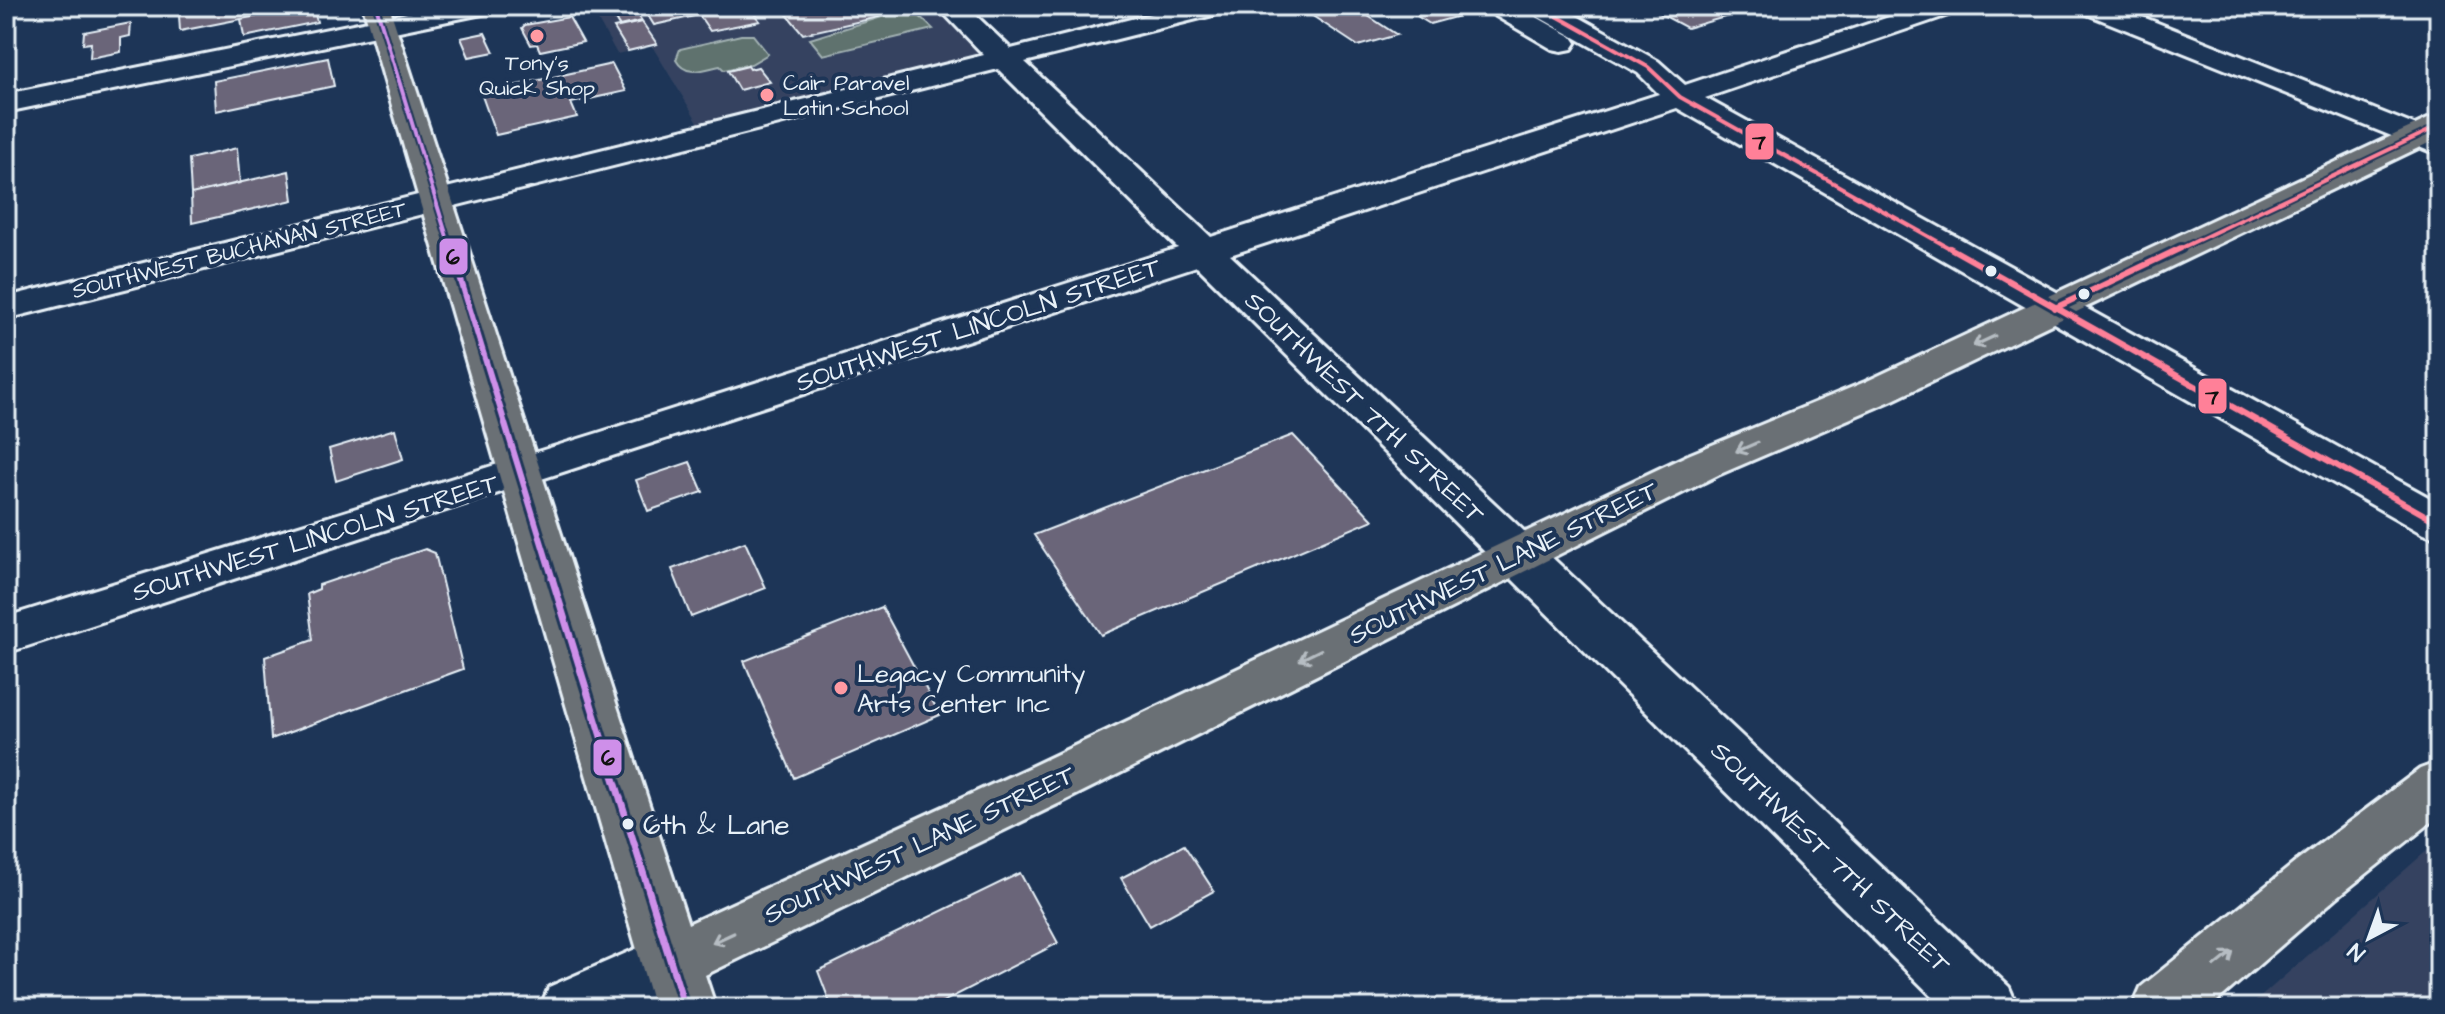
<svg xmlns="http://www.w3.org/2000/svg" width="2445" height="1014" viewBox="0 0 2445 1014" font-family="'Architects Daughter',sans-serif">
  <rect width="100%" height="100%" fill="#1d3557"/>
  <filter id="ink" filterUnits="userSpaceOnUse"><feTurbulence type="fractalNoise" baseFrequency=".0125" numOctaves="2"/><feDisplacementMap in="SourceGraphic" scale="16" xChannelSelector="R" yChannelSelector="G"/><feConvolveMatrix kernelMatrix="1 2 1 2 8 2 1 2 1" color-interpolation-filters="sRGB"/></filter>
  <g filter="url(#ink)">
    <path fill="#344361" d="M 590,6 L 949,6 L 1003,58 L 704,132 L 652,46 L 617,54 Z
      M 2439,840 L 2439,1008 L 2248,1008 Z"/>
    <path fill="#5e726e" stroke="#a3b2b3" stroke-width="2" d="M 911,8 L 933,29 L 823,55 L 810,39 Z
      M 741,35 L 753,35 L 768,54 L 751,64 L 724,70 L 720,66 C 704,69 686,78 676,60 L 680,49 Z"/>
    <path fill="#6a6579" stroke="#e8f1f8" stroke-width="2" d="M 188,6 L 220,6 L 220,7 L 179,15 L 178,8 Z
      M 309,6 L 241,19 L 180,31 L 179,15 L 224,6 Z
      M 313,6 L 317,22 L 244,37 L 241,19 Z
      M 607,6 L 632,6 L 642,21 L 619,26 Z
      M 642,6 L 762,6 L 767,12 L 755,15 L 760,21 L 710,31 L 699,15 L 654,25 Z
      M 780,6 L 869,6 L 879,17 L 803,34 Z
      M 1324,6 L 1375,6 L 1359,10 L 1397,35 L 1358,46 L 1305,11 Z
      M 1408,6 L 1447,6 L 1463,15 L 1430,24 L 1412,13 L 1418,12 Z
      M 1646,6 L 1714,6 L 1732,15 L 1687,28 Z
      M 569,17 L 583,42 L 540,51 L 537,44 L 531,45 L 522,28 L 525,25 Z
      M 642,22 L 657,44 L 628,51 L 614,28 Z
      M 131,23 L 130,36 L 121,38 L 121,52 L 90,58 L 91,43 L 83,44 L 84,32 Z
      M 485,33 L 494,52 L 469,57 L 461,38 Z
      M 328,58 L 334,86 L 216,111 L 214,81 Z
      M 612,64 L 626,91 L 571,103 L 577,117 L 496,135 L 481,93 Z
      M 748,66 L 750,69 L 758,67 L 770,82 L 739,90 L 728,71 Z
      M 237,148 L 240,183 L 191,194 L 189,159 Z
      M 289,171 L 293,200 L 192,223 L 191,194 Z
      M 395,429 L 403,459 L 336,481 L 329,449 Z
      M 1293,435 L 1373,520 L 1101,635 L 1034,535 Z
      M 690,462 L 703,492 L 648,511 L 636,480 Z
      M 745,542 L 766,588 L 691,617 L 672,569 Z
      M 425,549 L 435,553 L 463,669 L 271,739 L 265,657 L 313,640 L 307,594 L 319,589 L 319,585 Z
      M 882,607 L 940,715 L 794,778 L 744,661 Z
      M 1184,845 L 1214,891 L 1150,926 L 1121,878 Z
      M 1020,873 L 1058,943 L 931,1008 L 832,1008 L 818,971 Z"/>
    <g fill="none" stroke-linecap="round" stroke-linejoin="round">
      <g stroke="#e8f1f8" stroke-width="6">
        <path id="minor" d="M 442,6 L 495,6 L 491,12 L 482,14 L 6,112 L 6,94 Z
          M 937,6 L 966,6 L 1011,49 L 1183,6 L 1229,6 L 1225,12 L 1025,62 L 1211,237 L 1659,94 L 1638,73 L 1530,12 L 1526,6 L 1559,6 L 1658,61 L 1685,85 L 1922,6 L 1961,6 L 1957,12 L 1705,98 L 2439,503 L 2439,539 L 2423,534 L 1677,108 L 1230,255 L 2009,987 L 2018,1008 L 1944,1008 L 1197,266 L 6,653 L 6,617 L 598,433 L 1178,248 L 998,69 L 6,319 L 6,297 L 984,55 Z
          M 1485,6 L 1517,6 L 1572,37 L 1576,43 L 1572,49 L 1562,51 L 1552,49 L 1489,12 Z
          M 2078,6 L 2115,6 L 2439,135 L 2439,155 L 2082,12 Z
          M 670,934 L 691,942 L 700,962 L 691,982 L 636,1008 L 540,1008 L 549,987 Z"/>
      </g>
      <g stroke="#e8f1f8" stroke-width="6">
        <path id="major" d="M 363,6 L 389,6 L 688,924 L 1028,768 L 1688,455 L 1865,382 L 2428,119 L 2439,117 L 2439,138 L 1893,400 L 1718,475 L 1066,800 L 705,975 L 716,1008 L 654,1008 Z
          M 2439,762 L 2439,816 L 2336,898 L 2209,1008 L 2132,1008 L 2141,987 L 2296,862 L 2420,769 Z"/>
      </g>
      <use href="#minor" fill="#1d3557" fill-rule="evenodd"/>
      <use href="#major" fill="#6b7074" fill-rule="evenodd"/>
      <g stroke="#1d3557" stroke-width="8">
        <path id="bus-1-far1" d="M 1539,6 L 1648,67 L 1680,97 L 1953,250
          M 2177,250 L 2439,126"/>
      </g>
      <g stroke="#1d3557" stroke-width="12">
        <path id="bus-1" d="M 1950,248 L 2439,523
          M 2055,308 L 2181,248"/>
      </g>
      <g stroke="#1d3557" stroke-width="8">
        <path id="bus-2-far2" d="M 376,6 L 451,250"/>
      </g>
      <g stroke="#1d3557" stroke-width="12">
        <path id="bus-2-far1" d="M 451,248 L 553,580"/>
      </g>
      <g stroke="#1d3557" stroke-width="13">
        <path id="bus-2" d="M 552,578 L 685,1008"/>
      </g>
      <use href="#bus-1-far1" stroke="#ff8098" stroke-width="4"/>
      <use href="#bus-1" stroke="#ff8098" stroke-width="6"/>
      <use href="#bus-2-far2" stroke="#ce8fe9" stroke-width="4"/>
      <use href="#bus-2-far1" stroke="#ce8fe9" stroke-width="6"/>
      <use href="#bus-2" stroke="#ce8fe9" stroke-width="7"/>
    </g>
    <defs><path id="oneway-shaft" d="M-6 0H5M1.5-3L5.5 0L1.5 3" fill="none" stroke-width="1.6" stroke-linecap="round" stroke-linejoin="round" transform="scale(2)"/></defs>
    <g stroke="#b6bdc3">
      <use href="#oneway-shaft" transform="translate(1984 341) rotate(155)"/>
      <use href="#oneway-shaft" transform="translate(1747 447) rotate(157)"/>
      <use href="#oneway-shaft" transform="translate(1310 655) rotate(154)"/>
      <use href="#oneway-shaft" transform="translate(723 938) rotate(155)"/>
      <use href="#oneway-shaft" transform="translate(2224 959) rotate(-39)"/>
    </g>
  </g>
  <g fill="#ff9aa2" stroke="#1d3557" stroke-width="3">
    <circle cx="537" cy="36" r="8"/>
    <circle cx="767" cy="95" r="8"/>
    <circle cx="841" cy="688" r="8"/>
  </g>
  <g fill="#e8f1f8" stroke="#1d3557" stroke-width="3">
    <circle cx="1991" cy="271" r="7"/>
    <circle cx="2084" cy="294" r="7"/>
    <circle cx="628" cy="824" r="7"/>
  </g>
  <g text-anchor="middle" stroke-width="8" stroke-linejoin="round" paint-order="stroke">
    <g font-size="22" fill="#e8f1f8" stroke="#1d3557">
      <text x="537" y="70">Tony's<tspan x="537" dy="25">Quick Shop</tspan></text>
      <text x="783" y="90" text-anchor="start">Cair Paravel<tspan x="783" dy="25">Latin School</tspan></text>
    </g>
    <g font-size="22" fill="#e8f1f8" stroke="#1d3557">
      <text transform="translate(239 249) rotate(-14)" y="8">SOUTHWEST BUCHANAN STREET</text>
    </g>
    <g font-size="26" fill="#e8f1f8" stroke="#1d3557">
      <text transform="translate(978 324) rotate(-18)" y="9">SOUTHWEST LINCOLN STREET</text>
      <text transform="translate(1365 407) rotate(44)" y="9">SOUTHWEST 7TH STREET</text>
      <text transform="translate(315 537) rotate(-17)" y="9">SOUTHWEST LINCOLN STREET</text>
      <text transform="translate(1503 562) rotate(-26)" y="9">SOUTHWEST LANE STREET</text>
      <text transform="translate(919 844) rotate(-25)" y="9">SOUTHWEST LANE STREET</text>
      <text transform="translate(1831 857) rotate(44)" y="9">SOUTHWEST 7TH STREET</text>
    </g>
    <g font-size="26" fill="#e8f1f8" stroke="#1d3557" text-anchor="start">
      <text x="857" y="682">Legacy Community<tspan x="857" dy="30">Arts Center Inc</tspan></text>
    </g>
    <g font-size="28" fill="#e8f1f8" stroke="#1d3557" text-anchor="start">
      <text x="643" y="834">6th &amp; Lane</text>
    </g>
  </g>
  <g stroke="#1d3557" stroke-width="3">
    <rect x="1744" y="122" width="31" height="39" rx="8" fill="#ff8098"/>
    <rect x="438" y="237" width="31" height="39" rx="8" fill="#ce8fe9"/>
    <rect x="2197" y="377" width="31" height="38" rx="8" fill="#ff8098"/>
    <rect x="592" y="738" width="31" height="39" rx="8" fill="#ce8fe9"/>
  </g>
  <g font-size="22" text-anchor="middle" font-weight="bold" fill="#111">
    <text x="1759" y="149">7</text>
    <text x="453" y="264">6</text>
    <text x="2212" y="404">7</text>
    <text x="608" y="765">6</text>
  </g>
  <rect width="2445" height="1014" fill="none" stroke="#1d3557" stroke-width="32"/>
  <rect x="16" y="16" width="2413" height="982" fill="none" stroke="#e8f1f8" stroke-width="3" filter="url(#ink)"/>
  <g transform="translate(2369 938) rotate(221)" stroke="#1d3557" stroke-width="6" paint-order="stroke">
  <path d="M0-6L14 30L0 20L-14 30Z" fill="#e8f1f8"/>
  <text y="-12" font-size="22" font-weight="bold" text-anchor="middle" fill="#e8f1f8">N</text>
  </g>
</svg>
